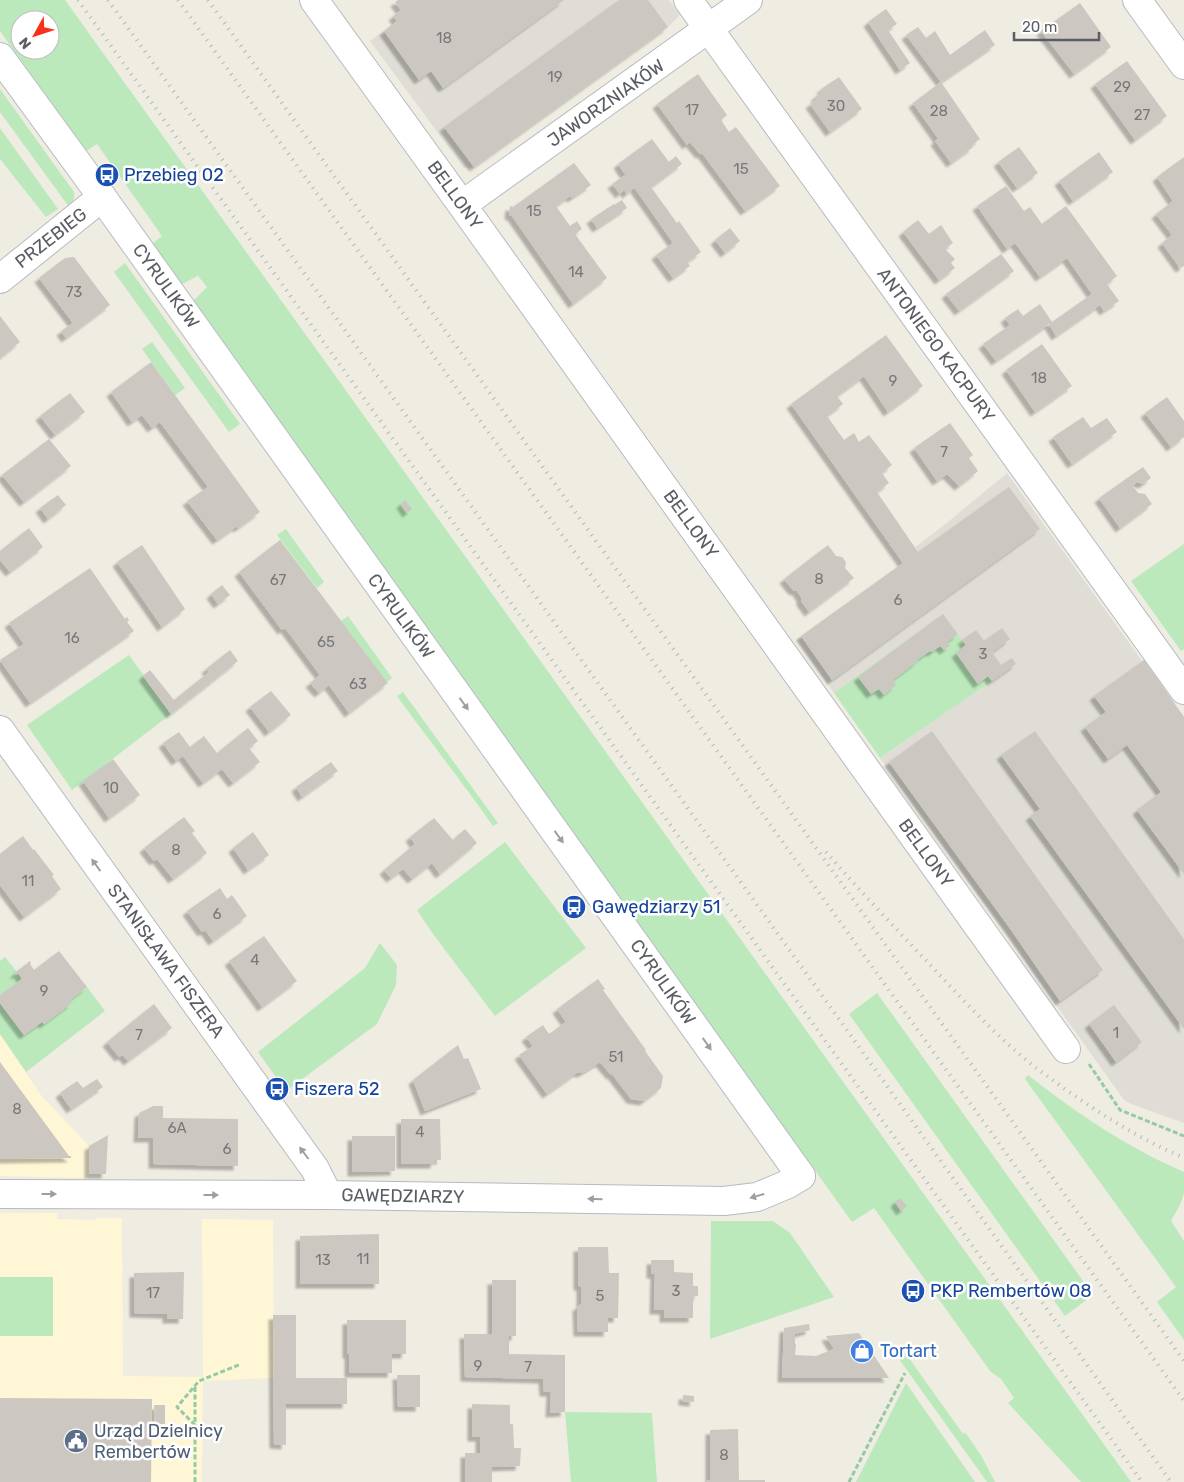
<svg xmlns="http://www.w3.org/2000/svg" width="1184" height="1482" viewBox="0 0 1184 1482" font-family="Rubik,sans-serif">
  <defs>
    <filter id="shadow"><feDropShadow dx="-4.5" dy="4.5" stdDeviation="1" flood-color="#0004"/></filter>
  </defs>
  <rect width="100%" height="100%" fill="#efece2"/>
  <path fill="#fff6d6" d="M 0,1034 L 41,1095 L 89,1146 L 89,1178 L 0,1176 Z
    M 0,1213 L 57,1213 L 57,1219 L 95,1220 L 96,1218 L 122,1218 L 123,1376 L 203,1377 L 202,1219 L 273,1220 L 274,1378 L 203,1381 L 202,1482 L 0,1482 Z"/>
  <path fill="#dfddd6" d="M 427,0 L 669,0 L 680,15 L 668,27 L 474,167 L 464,168 L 370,41 Z
    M 1007,473 L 1142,661 L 1144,660 L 1184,717 L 1184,1123 L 1131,1104 L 1124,1100 L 880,758 L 992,681 L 943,614 L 834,693 L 796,640 L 918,552 L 915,547 L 943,526 Z"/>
  <path fill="#bbe9bc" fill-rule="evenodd" d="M 0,0 L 65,0 L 1131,1482 L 1081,1482 L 1008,1403 L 1014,1398 L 1001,1379 L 990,1371 L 874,1208 L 852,1222 L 193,301 L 207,287 L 198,276 L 182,284 L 152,244 L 162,236 L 97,144 L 86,151 L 0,31 ZM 20,20 L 50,20 L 50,50 L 20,50 Z
    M 0,89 L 74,192 C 75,198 73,202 69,207 L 0,112 Z
    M 0,128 L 58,209 L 46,217 L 0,159 Z
    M 125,263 L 240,424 L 229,432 L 114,272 Z
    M 152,342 L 185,388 L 175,395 L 142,349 Z
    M 286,529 L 324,582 L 317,588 L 277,535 Z
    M 1184,544 L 1184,649 L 1181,651 L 1131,581 Z
    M 943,614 L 992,681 L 880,758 L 834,693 Z
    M 348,616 L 392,678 L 387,682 L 341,621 Z
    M 129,655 L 171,714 L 72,790 L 27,725 Z
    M 403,692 L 498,823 L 493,826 C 462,782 429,740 397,696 Z
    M 505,842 L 586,948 L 495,1016 L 433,934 L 417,910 Z
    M 380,943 L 397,965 L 396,985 L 377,1024 L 286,1091 L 258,1052 L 365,968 Z
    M 5,957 L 17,972 L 15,973 L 16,974 L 18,973 L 22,979 L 0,995 L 0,961 Z
    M 87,987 L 105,1011 L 26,1072 L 0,1034 L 0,1003 L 24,1035 L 42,1022 L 44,1024 L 72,1003 L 70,1000 Z
    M 877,993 L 1093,1295 L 1065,1316 L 849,1014 Z
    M 1028,1075 C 1076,1113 1128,1148 1184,1172 L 1184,1193 L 1180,1205 L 1171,1221 L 1184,1241 L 1184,1340 L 1157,1302 L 1176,1287 L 1025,1079 Z
    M 711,1221 L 773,1221 L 790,1233 L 834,1297 L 710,1339 Z
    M 0,1277 L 53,1277 L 53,1336 L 0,1336 Z
    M 901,1347 L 963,1434 L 965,1432 L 982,1457 L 995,1482 L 987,1482 L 894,1352 Z
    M 906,1383 L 975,1482 L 856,1482 Z
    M 565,1412 L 652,1413 L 657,1482 L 571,1482 Z"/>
  <path fill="#ccc8c1" filter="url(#shadow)" d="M 398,0 L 564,0 L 443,88 L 431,71 L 419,80 L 384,31 L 397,21 L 393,16 L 401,10 L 395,2 Z
    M 619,0 L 648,0 L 668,27 L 474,167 L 444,127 Z
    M 1080,3 L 1111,47 L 1074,74 L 1041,31 Z
    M 886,9 L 897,24 L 888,30 L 910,63 L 900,70 L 868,22 Z
    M 918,27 L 926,38 L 935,31 L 950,55 L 985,30 L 995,45 L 941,82 L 906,35 Z
    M 1127,61 L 1167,116 L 1135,140 L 1095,84 Z
    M 698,74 L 727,115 L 721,120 L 729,132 L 736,127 L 780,186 L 745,211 L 702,153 L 700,154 L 690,142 L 687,145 L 657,104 Z
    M 839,77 L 862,109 L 830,132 L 810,104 L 817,99 L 815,97 L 823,91 L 821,89 Z
    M 941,82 L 980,139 L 972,145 L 973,147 L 951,163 L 935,141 L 938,139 L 937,137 L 913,103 Z
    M 652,139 L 669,162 L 676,156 L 682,164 L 651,187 L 677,223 L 679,221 L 701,252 L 687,262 L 690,266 L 673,278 L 656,255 L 673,243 L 618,164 Z
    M 1019,147 L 1038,173 L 1017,188 L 998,162 Z
    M 1099,152 L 1113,172 L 1073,201 L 1059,181 Z
    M 1184,157 L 1184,266 L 1180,268 L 1162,243 L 1172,235 L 1156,214 L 1173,201 L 1157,177 Z
    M 574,163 L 591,185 L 572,198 L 570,196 L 556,206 L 570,226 L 577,221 L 582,229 L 575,234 L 607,278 L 573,304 L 512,216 L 509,215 L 510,206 L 513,207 Z
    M 625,175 L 634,188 L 627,194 L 624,190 L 620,194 L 612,184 Z
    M 1006,186 L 1024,211 L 1030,207 L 1042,224 L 1066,206 L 1117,276 L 1107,284 L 1119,301 L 1104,311 L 1100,305 L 1056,336 L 1049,324 L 996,361 L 983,344 L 1010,325 L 1005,318 L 1018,309 L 1023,316 L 1040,304 L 1052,322 L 1092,294 L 1067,258 L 1040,277 L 1015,243 L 1007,249 L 977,206 Z
    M 622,200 L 627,208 L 597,228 L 591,219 L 614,204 L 614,205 Z
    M 918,220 L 929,234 L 941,225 L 953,243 L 945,249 L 955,259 L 951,263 L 955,268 L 939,280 L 903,232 Z
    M 730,228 L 740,241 L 725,253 L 715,240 Z
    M 1001,254 L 1014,271 L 959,311 L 946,294 Z
    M 74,257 L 110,305 L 66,338 L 61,331 L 73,323 L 39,278 L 65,258 Z
    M 0,316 L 20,342 L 0,358 Z
    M 886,335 L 923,386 L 888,412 L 864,376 L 837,396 L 843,404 L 827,416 L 844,440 L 854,433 L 859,442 L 869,435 L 892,465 L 882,473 L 889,483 L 877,492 L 918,552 L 1009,487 L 1040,529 L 832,680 L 801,636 L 903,563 L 791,404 Z
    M 1042,344 L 1072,386 L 1035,412 L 1006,370 Z
    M 151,362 L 260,512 L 238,528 L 237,526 L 217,540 L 187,501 L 208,487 L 160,422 L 152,428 L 142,415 L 132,422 L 111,392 Z
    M 70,393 L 85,412 L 55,435 L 40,416 Z
    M 1167,397 L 1184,421 L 1184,437 L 1171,447 L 1145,413 Z
    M 1083,417 L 1091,428 L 1107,418 L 1117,432 L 1072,464 L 1053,437 Z
    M 950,423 L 973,455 L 969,458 L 978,471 L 959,486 L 947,474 L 937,481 L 914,448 Z
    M 49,439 L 71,466 L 24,502 L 2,475 Z
    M 1143,467 L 1151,478 L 1143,484 L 1137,482 L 1133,486 L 1138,493 L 1145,494 L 1152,504 L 1120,528 L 1099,498 Z
    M 58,495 L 66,505 L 48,519 L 40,508 Z
    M 405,500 L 412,509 L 407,513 L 401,504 Z
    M 29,528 L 43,547 L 10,572 L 0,560 L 0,551 Z
    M 280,540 L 388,683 L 349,713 L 329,685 L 319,693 L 310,683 L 320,675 L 285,628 L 282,630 L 239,572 Z
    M 142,545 L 185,609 L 162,627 L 117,562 Z
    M 828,545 L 836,556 L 842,557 L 846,562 L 845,568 L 854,578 L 809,612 L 801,601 L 801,597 L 797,591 L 793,590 L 784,579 Z
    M 90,568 L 125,619 L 127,617 L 129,620 L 127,622 L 134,631 L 30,703 L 0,660 L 24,644 L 9,623 Z
    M 222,585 L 230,595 L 218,604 L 211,594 Z
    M 943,614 L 958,634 L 947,642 L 950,646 L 944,650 L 940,646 L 932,652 L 930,651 L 917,660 L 918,661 L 893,680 L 896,685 L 884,695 L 879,689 L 871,694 L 858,677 Z
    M 1002,628 L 1010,639 L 992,652 L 1001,665 L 1012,658 L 1016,664 L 992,681 L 988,676 L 978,684 L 956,653 L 966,645 L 962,640 L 976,630 L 984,641 Z
    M 230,650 L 238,661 L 171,714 L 143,676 L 150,670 L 174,700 L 209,672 L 206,669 Z
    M 1144,660 L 1184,717 L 1184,874 L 1137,810 L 1161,792 L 1127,745 L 1108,759 L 1085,727 L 1106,712 L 1094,696 Z
    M 271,691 L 291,715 L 269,732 L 250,707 Z
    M 248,728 L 258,741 L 249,748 L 260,762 L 233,783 L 222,769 L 203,783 L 183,756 L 176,761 L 163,743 L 179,732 L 190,747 L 204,736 L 217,753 Z
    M 932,731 L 1103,970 L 1060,1001 L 1011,930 L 889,762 Z
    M 1035,731 L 1184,939 L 1184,1029 L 1030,816 L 1040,809 L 1001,755 Z
    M 113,759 L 140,795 L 109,818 L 83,781 Z
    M 331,762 L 338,771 L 302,797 L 296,787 Z
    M 184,817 L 195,831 L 192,833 L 207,853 L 173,879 L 157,859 L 154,861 L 144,848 Z
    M 434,818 L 453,840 L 465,829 L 477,843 L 440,874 L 432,863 L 412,879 L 403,869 L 391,878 L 384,870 L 415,844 L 410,837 Z
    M 253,832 L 269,855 L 248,870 L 233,848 Z
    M 23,836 L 33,850 L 34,849 L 54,875 L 52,876 L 61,889 L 24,917 L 0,885 L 0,854 Z
    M 220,888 L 227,899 L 232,895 L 247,916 L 213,941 L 205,930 L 202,932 L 187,911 Z
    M 264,936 L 297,981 L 262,1007 L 229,961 Z
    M 59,951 L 87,987 L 70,1000 L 72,1003 L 44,1024 L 42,1022 L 24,1035 L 0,1003 L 0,995 L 22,979 L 18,973 L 16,975 L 15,973 L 30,961 L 31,963 L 30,964 L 34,970 Z
    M 598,979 L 605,989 L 603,990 L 646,1050 L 645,1051 L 663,1076 L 661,1088 L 644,1101 L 631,1099 L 612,1074 L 611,1075 L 600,1062 L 584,1072 L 581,1073 L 578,1072 L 547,1094 L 519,1055 L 533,1046 L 526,1037 L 543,1025 L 549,1034 L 566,1022 L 557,1009 Z
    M 154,1004 L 172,1028 L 128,1061 L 123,1055 L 119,1057 L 107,1042 Z
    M 1114,1005 L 1142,1042 L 1116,1062 L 1089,1024 Z
    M 458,1045 L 464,1059 L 468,1058 L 481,1089 L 425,1111 L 413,1080 Z
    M 0,1062 L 69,1156 L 71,1156 L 71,1158 L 0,1159 Z
    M 97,1079 L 103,1087 L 71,1109 L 60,1093 L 77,1081 L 83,1088 Z
    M 153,1106 L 163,1106 L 163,1118 L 238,1119 L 238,1166 L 153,1164 L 153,1138 L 138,1138 L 139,1113 Z
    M 401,1119 L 440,1119 L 441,1160 L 435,1160 L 435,1164 L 401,1164 Z
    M 108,1135 L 106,1174 L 89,1174 L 89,1146 Z
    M 352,1136 L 395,1136 L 395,1171 L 352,1172 Z
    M 900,1198 L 907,1206 L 901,1211 L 895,1202 Z
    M 379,1234 L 379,1284 L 300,1284 L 300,1236 Z
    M 578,1247 L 608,1247 L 609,1273 L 619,1273 L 618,1318 L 608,1318 L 608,1332 L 578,1332 L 577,1307 L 581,1304 L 581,1287 L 578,1285 Z
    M 651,1260 L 674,1260 L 674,1272 L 693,1273 L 693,1286 L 698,1286 L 698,1296 L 693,1297 L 693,1318 L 664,1318 L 664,1310 L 654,1310 L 655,1274 L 651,1274 Z
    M 184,1272 L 183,1319 L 167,1319 L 167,1314 L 134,1313 L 134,1273 Z
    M 492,1280 L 516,1280 L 516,1336 L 509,1336 L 509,1354 L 565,1355 L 565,1412 L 550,1413 L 551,1392 L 544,1392 L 543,1379 L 465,1377 L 464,1334 L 492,1334 Z
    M 273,1315 L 296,1315 L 296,1378 L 347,1378 L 347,1404 L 286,1404 L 286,1445 L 274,1444 Z
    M 347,1320 L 406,1320 L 406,1354 L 392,1354 L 392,1373 L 349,1373 L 349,1354 L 347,1354 Z
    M 809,1324 L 810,1330 L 795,1334 L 795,1344 L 796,1344 L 795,1355 L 816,1356 L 834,1349 L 826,1336 L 859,1333 L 889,1378 L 782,1378 L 784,1328 Z
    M 397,1375 L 420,1375 L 420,1407 L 398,1407 Z
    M 683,1395 L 694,1396 L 694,1402 L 683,1401 Z
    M 0,1398 L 152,1399 L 151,1482 L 0,1482 Z
    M 472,1404 L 510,1405 L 510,1424 L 513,1424 L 514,1448 L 521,1448 L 520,1466 L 492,1467 L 492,1482 L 465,1482 L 465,1453 L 480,1453 L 480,1437 L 472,1437 Z
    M 154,1405 L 165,1405 L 165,1424 L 155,1424 Z
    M 738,1429 L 739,1480 L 765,1480 L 765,1482 L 705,1482 L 705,1480 L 710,1480 L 710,1430 Z"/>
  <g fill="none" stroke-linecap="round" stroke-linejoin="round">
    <g stroke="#b7bac0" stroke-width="30">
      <path id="minor" d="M 314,0 L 462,205 L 1066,1049
        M 688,0 L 1184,690
        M 1137,0 L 1184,65
        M 462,205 L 748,0
        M 0,279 L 102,197
        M 0,730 L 315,1169 L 328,1195
        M 0,1194 L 328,1195 L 724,1201 L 757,1197 L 788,1184 L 801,1176"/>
    </g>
    <g stroke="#b7bbc2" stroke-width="30">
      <path id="secondary" d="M 0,57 L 92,183 L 801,1176"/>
    </g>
    <path stroke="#94caa4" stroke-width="3" stroke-dasharray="5 2.5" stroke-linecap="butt" d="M 1089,1064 L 1120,1110 L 1184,1136
      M 195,1425 L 177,1407 L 199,1381 L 241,1364
      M 195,1482 L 195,1386
      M 849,1482 L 905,1373"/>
    <use href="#minor" stroke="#fff" stroke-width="28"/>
    <use href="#secondary" stroke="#fff" stroke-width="28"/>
    <path stroke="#b4b5b5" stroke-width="4" stroke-dasharray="1 6" stroke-linecap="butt" d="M 78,0 L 1142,1482
      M 108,0 L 1171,1482
      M 178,0 L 1184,1401
      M 208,0 L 1184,1361
      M 826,852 C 861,892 898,931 934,969 C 966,1003 998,1038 1035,1067 C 1081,1102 1131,1135 1184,1158"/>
  </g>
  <defs><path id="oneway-solid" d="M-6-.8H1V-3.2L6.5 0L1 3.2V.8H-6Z" transform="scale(1.25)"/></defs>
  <g fill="#9c9ea2">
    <use href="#oneway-solid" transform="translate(464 704) rotate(54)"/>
    <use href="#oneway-solid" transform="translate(559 837) rotate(54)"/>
    <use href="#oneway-solid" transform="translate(96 865) rotate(-126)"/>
    <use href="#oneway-solid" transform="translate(707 1044) rotate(55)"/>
    <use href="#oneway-solid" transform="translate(304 1153) rotate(-127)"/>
    <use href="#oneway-solid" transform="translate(49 1194)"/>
    <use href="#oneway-solid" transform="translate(211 1195)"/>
    <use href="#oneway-solid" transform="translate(757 1196) rotate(164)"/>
    <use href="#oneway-solid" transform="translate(595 1199) rotate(-179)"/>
  </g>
  <defs>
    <g id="bus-disc" transform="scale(1.25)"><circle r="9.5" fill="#1a4fb4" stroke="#fff"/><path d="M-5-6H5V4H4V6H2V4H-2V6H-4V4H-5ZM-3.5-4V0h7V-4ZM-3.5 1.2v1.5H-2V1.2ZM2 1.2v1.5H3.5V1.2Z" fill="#fff"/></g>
    <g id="shop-disc" transform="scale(1.25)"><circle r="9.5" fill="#3f7fe0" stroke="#fff"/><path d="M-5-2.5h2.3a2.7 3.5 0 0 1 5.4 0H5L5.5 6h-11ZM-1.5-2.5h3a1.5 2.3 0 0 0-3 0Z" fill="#fff"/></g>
    <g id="civic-disc" transform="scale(1.25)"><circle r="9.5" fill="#5c6f8a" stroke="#fff"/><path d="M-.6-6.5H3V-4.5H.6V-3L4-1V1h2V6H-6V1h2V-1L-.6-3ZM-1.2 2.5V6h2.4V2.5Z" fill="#fff"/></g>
  </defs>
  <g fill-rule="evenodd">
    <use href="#bus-disc" x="107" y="175"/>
    <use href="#bus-disc" x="574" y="907"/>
    <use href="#bus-disc" x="277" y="1089"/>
    <use href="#bus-disc" x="913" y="1291"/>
    <use href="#shop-disc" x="862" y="1351"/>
    <use href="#civic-disc" x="76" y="1441"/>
  </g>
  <g text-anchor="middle" stroke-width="5" stroke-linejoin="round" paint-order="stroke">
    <g font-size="15" fill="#76787b">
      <text x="444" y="43">18</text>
      <text x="555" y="82">19</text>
      <text x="1122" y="92">29</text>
      <text x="836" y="111">30</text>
      <text x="692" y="115">17</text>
      <text x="939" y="116">28</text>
      <text x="1142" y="120">27</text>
      <text x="741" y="174">15</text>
      <text x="534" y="216">15</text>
      <text x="576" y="277">14</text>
      <text x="74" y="297">73</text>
      <text x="1039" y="383">18</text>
      <text x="893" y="386">9</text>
      <text x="944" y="457">7</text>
      <text x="819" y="584">8</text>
      <text x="278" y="585">67</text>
      <text x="898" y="605">6</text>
      <text x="72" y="643">16</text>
      <text x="326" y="647">65</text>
      <text x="983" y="659">3</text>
      <text x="358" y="689">63</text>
      <text x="111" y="793">10</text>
      <text x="176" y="855">8</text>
      <text x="28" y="886">11</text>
      <text x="217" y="919">6</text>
      <text x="255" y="965">4</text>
      <text x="44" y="996">9</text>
      <text x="1116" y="1038">1</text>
      <text x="139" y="1040">7</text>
      <text x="616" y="1062">51</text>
      <text x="17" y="1114">8</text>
      <text x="177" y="1133">6A</text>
      <text x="420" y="1137">4</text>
      <text x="227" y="1154">6</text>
      <text x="363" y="1264">11</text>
      <text x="323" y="1265">13</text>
      <text x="676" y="1296">3</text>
      <text x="153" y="1298">17</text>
      <text x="600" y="1301">5</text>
      <text x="478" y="1371">9</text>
      <text x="528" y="1372">7</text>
      <text x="724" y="1460">8</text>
    </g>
    <g font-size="18" fill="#5a5e64" stroke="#fff">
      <text transform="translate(606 103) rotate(-35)" y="6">JAWORZNIAKÓW</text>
      <text transform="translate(455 195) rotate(54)" y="6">BELLONY</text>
      <text transform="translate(51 238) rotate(-38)" y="6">PRZEBIEG</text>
      <text transform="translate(166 286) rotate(54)" y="6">CYRULIKÓW</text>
      <text transform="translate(936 345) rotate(54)" y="6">ANTONIEGO KACPURY</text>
      <text transform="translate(691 524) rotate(54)" y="6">BELLONY</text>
      <text transform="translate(401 616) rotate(54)" y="6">CYRULIKÓW</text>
      <text transform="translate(926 853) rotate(54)" y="6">BELLONY</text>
      <text transform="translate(166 961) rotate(54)" y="6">STANISŁAWA FISZERA</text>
      <text transform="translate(663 982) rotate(55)" y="6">CYRULIKÓW</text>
      <text transform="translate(403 1196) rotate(1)" y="6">GAWĘDZIARZY</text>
    </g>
    <g font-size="18" fill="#164399" stroke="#fff" text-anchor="start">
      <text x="124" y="181">Przebieg 02</text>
      <text x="592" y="913">Gawędziarzy 51</text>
      <text x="294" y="1095">Fiszera 52</text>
      <text x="930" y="1297">PKP Rembertów 08</text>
    </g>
    <g font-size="18" fill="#366cbe" stroke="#fff" text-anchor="start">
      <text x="880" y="1357">Tortart</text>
    </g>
    <g font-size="18" fill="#4e5e75" stroke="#fff" text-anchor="start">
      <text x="94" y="1437">Urząd Dzielnicy<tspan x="94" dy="21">Rembertów</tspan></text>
    </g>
  </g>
  <g transform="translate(35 35) rotate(230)"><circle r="24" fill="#ffffff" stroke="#bdbfc1"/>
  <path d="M0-4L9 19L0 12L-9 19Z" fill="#fa2f1c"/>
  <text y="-8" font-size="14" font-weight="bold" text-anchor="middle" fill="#5a5e64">N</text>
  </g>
  <path d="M1014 32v8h85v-8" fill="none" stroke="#5a5e64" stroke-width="2.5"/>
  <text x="1022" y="32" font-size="15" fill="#5a5e64" stroke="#ffffff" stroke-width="4" paint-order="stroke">20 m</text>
</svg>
